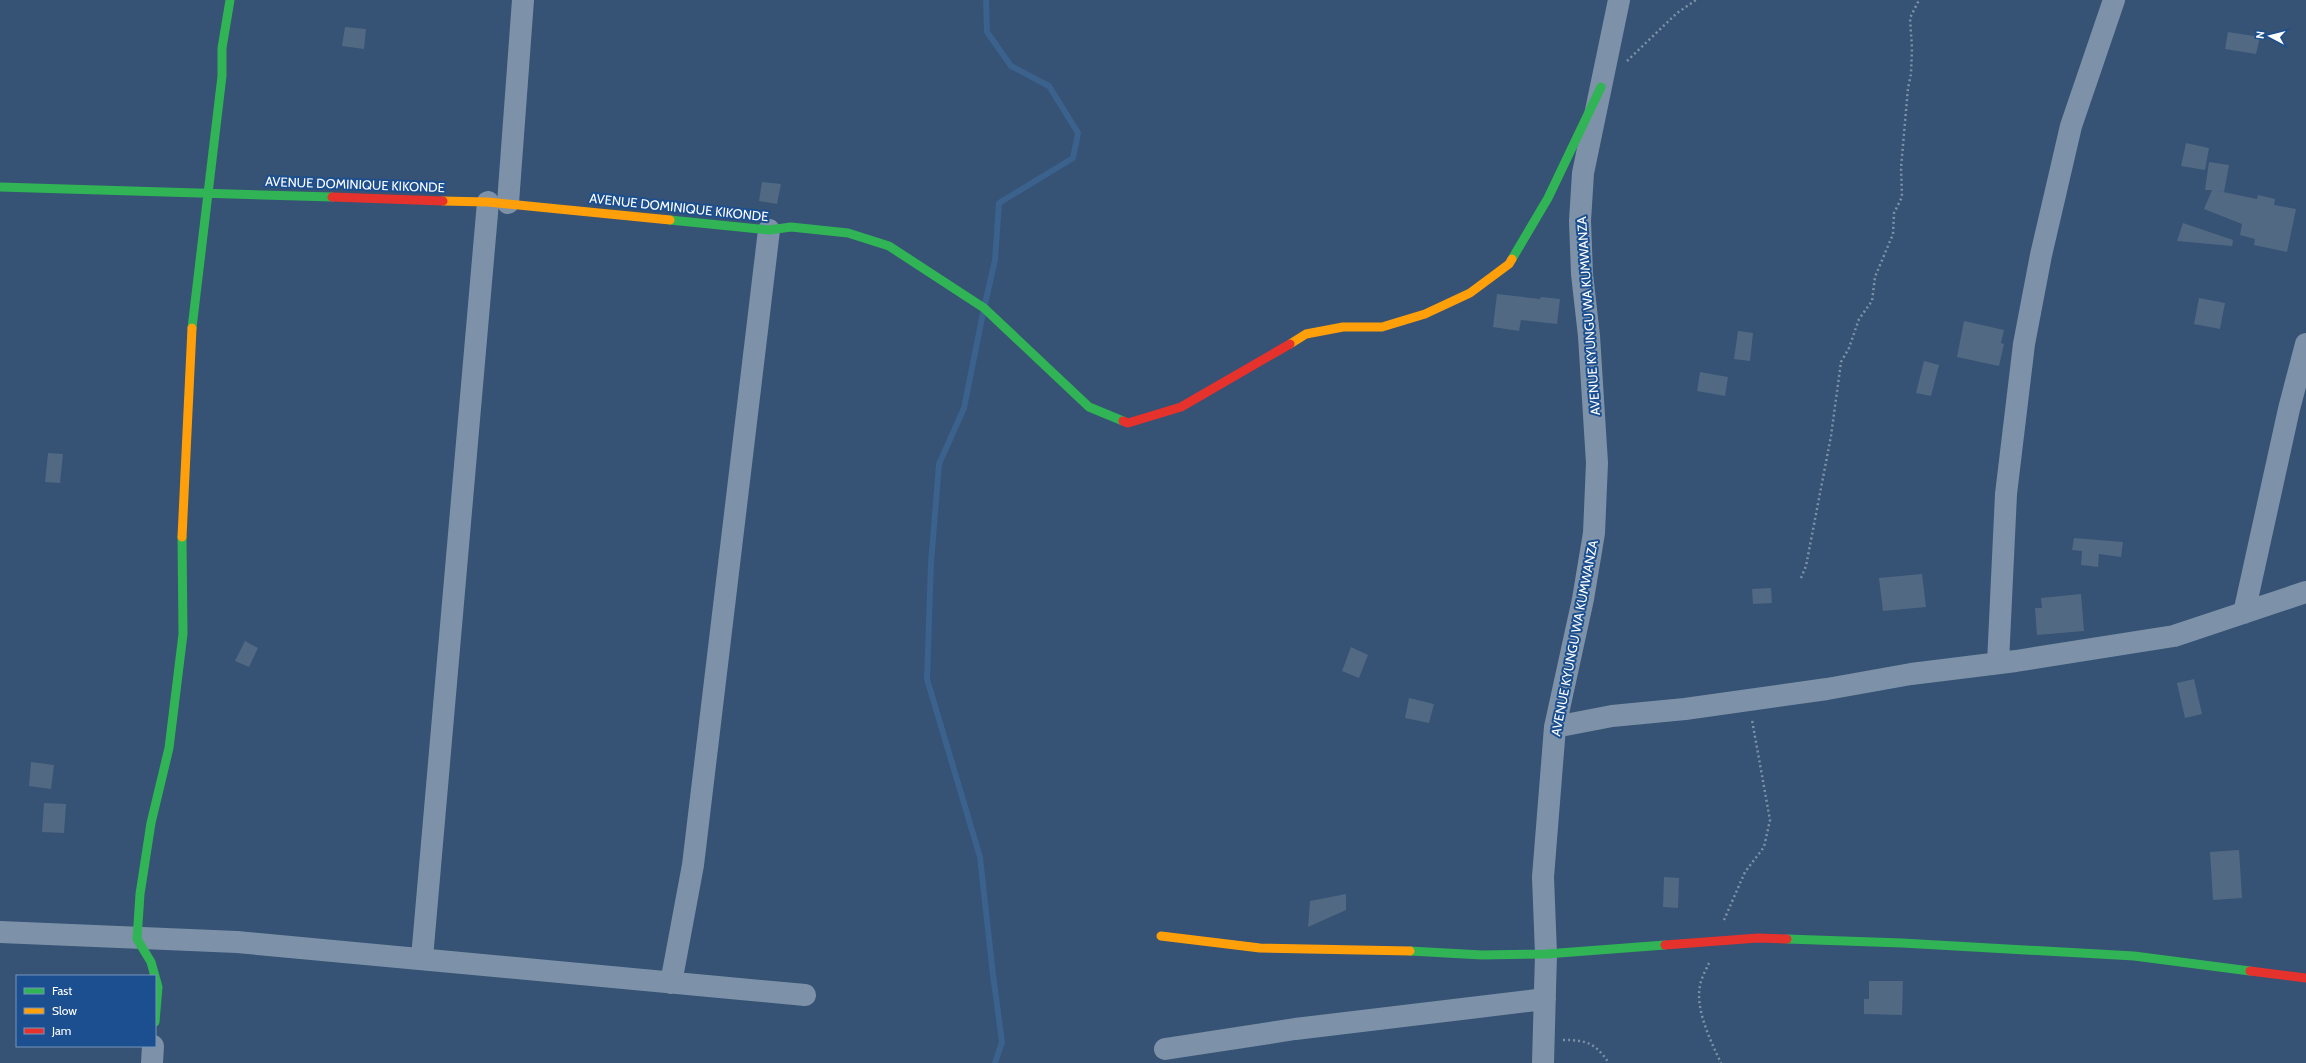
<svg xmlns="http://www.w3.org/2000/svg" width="2306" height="1063" viewBox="0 0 2306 1063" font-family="Cabin,sans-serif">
  <rect width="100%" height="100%" fill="#365274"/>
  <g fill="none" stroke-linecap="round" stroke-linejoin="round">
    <path stroke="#3b618d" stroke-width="6" d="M 985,304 L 995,260 L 999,203 L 1073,158 L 1078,133 L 1049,86 L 1011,66 L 987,32 L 986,0
      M 983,313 L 964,408 L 939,464 L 931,563 L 927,679 L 980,857 L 993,975 L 1002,1042 L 995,1063"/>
  </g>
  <path fill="#526984" d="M 345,27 L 366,29 L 364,49 L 342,46 Z
    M 2228,32 L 2260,37 L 2256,54 L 2225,49 Z
    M 2186,143 L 2209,148 L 2205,170 L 2181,166 Z
    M 2209,162 L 2229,165 L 2224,192 L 2218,191 L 2257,199 L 2258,195 L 2275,199 L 2274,205 L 2296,209 L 2287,252 L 2254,245 L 2255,239 L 2240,235 L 2242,224 L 2204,209 L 2212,190 L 2205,190 Z
    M 762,182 L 781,184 L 777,204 L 759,201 Z
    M 2183,223 L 2233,240 L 2232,246 L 2177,241 Z
    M 1497,294 L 1540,299 L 1541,297 L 1560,299 L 1557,324 L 1521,320 L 1519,331 L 1493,327 Z
    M 2199,298 L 2225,303 L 2220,329 L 2194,324 Z
    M 1964,321 L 2004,330 L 2001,343 L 2004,344 L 1999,366 L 1957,357 Z
    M 1738,331 L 1753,333 L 1750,361 L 1734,359 Z
    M 1924,361 L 1939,365 L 1931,396 L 1916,393 Z
    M 1700,372 L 1728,377 L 1725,396 L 1697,391 Z
    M 48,453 L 63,454 L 60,483 L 45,482 Z
    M 2074,538 L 2123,542 L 2121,557 L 2099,554 L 2098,567 L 2081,565 L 2082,551 L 2072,550 Z
    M 1922,574 L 1926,607 L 1883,611 L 1879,578 Z
    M 1771,588 L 1772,603 L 1753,604 L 1752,589 Z
    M 2081,594 L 2084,631 L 2037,635 L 2035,608 L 2042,608 L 2041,598 Z
    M 245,641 L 258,648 L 249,667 L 235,661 Z
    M 1351,647 L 1368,655 L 1359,678 L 1342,671 Z
    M 2194,679 L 2202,714 L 2185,718 L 2177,683 Z
    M 1409,698 L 1434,704 L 1429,723 L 1405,718 Z
    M 31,762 L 54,765 L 51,789 L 29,786 Z
    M 44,803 L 66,804 L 64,833 L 42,832 Z
    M 2239,850 L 2242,898 L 2213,900 L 2210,852 Z
    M 1664,877 L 1679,878 L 1678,908 L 1663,907 Z
    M 1346,894 L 1346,910 L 1308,927 L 1310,901 Z
    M 1869,981 L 1903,981 L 1902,1015 L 1864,1014 L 1864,999 L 1869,999 Z"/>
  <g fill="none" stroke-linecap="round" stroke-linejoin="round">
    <path stroke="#7d92a8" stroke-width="2.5" stroke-dasharray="2 3" stroke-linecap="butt" d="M 1627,61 L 1677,13 L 1696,0
      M 1801,578 L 1806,566 L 1831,436 L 1841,362 L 1849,348 L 1859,319 L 1872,301 L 1875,277 L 1893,234 L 1894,213 L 1902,197 L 1901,168 L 1908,88 L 1911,74 L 1912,48 L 1910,18 L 1919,0
      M 1724,920 L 1745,872 L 1764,847 L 1770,820 L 1752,720
      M 1709,963 C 1706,970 1701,978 1700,986 C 1695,1009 1711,1042 1721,1063
      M 1563,1040 C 1587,1040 1595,1043 1609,1063"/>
    <path stroke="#7d92a8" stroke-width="22" d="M 508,203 L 523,0
      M 2244,613 L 2289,409 L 2306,344
      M 1998,663 L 2006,494 L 2024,344 L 2041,255 L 2071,126 L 2114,0
      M 1555,727 L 1612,716 L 1685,709 L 1827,689 L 1911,674 L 2016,661 L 2174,636 L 2306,592
      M 0,932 L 237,942 L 805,995
      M 422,958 L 488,202
      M 671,983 L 693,865 L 769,230
      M 1165,1049 L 1295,1029 L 1545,999
      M 152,1063 L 153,1046
      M 1543,1063 L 1546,954 L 1543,877 L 1555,727 L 1583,599 L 1594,533 L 1597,463 L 1589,336 L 1582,274 L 1580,221 L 1583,173 L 1619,0"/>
    <path stroke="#30b455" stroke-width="9" d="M 0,187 L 332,197
      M 670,220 L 769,230 L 791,227 L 848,233 L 889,246 L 984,308 L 1089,407 L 1123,421
      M 1512,259 L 1548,198 L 1601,87
      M 192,328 L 222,76 L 222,48 L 230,0
      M 1787,939 L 1902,943 L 2134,956 L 2250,971
      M 1410,951 L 1482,955 L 1546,954 L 1665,945
      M 155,1022 L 158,987 L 151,962 L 137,939 L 140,894 L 151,823 L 169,748 L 183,634 L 182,537"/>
    <path stroke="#ff9f0a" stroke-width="9" d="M 443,201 L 488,202 L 670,220
      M 1290,344 L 1306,334 L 1343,327 L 1382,327 L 1425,314 L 1470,293 L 1509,264 L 1512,259
      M 182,537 L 192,328
      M 1161,936 L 1260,948 L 1410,951"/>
    <path stroke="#e5322d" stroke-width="9" d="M 332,197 L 443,201
      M 1123,421 L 1128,423 L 1181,407 L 1290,344
      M 1665,945 L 1758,938 L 1787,939
      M 2250,971 L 2306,978"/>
  </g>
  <g text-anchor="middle" stroke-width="4" stroke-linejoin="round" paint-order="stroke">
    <g font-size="13" fill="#fff" stroke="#1b4f8f">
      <text transform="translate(355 184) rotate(2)" y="5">AVENUE DOMINIQUE KIKONDE</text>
      <text transform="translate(679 207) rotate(6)" y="5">AVENUE DOMINIQUE KIKONDE</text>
      <text transform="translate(1588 316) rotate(-94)" y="5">AVENUE KYUNGU WA KUMWANZA</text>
      <text transform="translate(1574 638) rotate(-79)" y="5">AVENUE KYUNGU WA KUMWANZA</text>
    </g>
  </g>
  <rect x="16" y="975" width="140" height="72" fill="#1b4f8f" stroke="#7695bc"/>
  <rect x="24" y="988" width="20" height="6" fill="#30b455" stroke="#7695bc"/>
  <text x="52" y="995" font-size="12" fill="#ffffff">Fast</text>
  <rect x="24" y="1008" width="20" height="6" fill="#ff9f0a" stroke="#7695bc"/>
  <text x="52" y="1015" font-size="12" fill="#ffffff">Slow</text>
  <rect x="24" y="1028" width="20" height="6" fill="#e5322d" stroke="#7695bc"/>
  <text x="52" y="1035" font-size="12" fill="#ffffff">Jam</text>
  <g transform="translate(2270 36) rotate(277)" stroke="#1b4f8f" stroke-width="3" paint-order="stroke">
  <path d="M0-3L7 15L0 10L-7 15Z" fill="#ffffff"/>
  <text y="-6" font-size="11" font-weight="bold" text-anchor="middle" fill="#ffffff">N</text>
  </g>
</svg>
